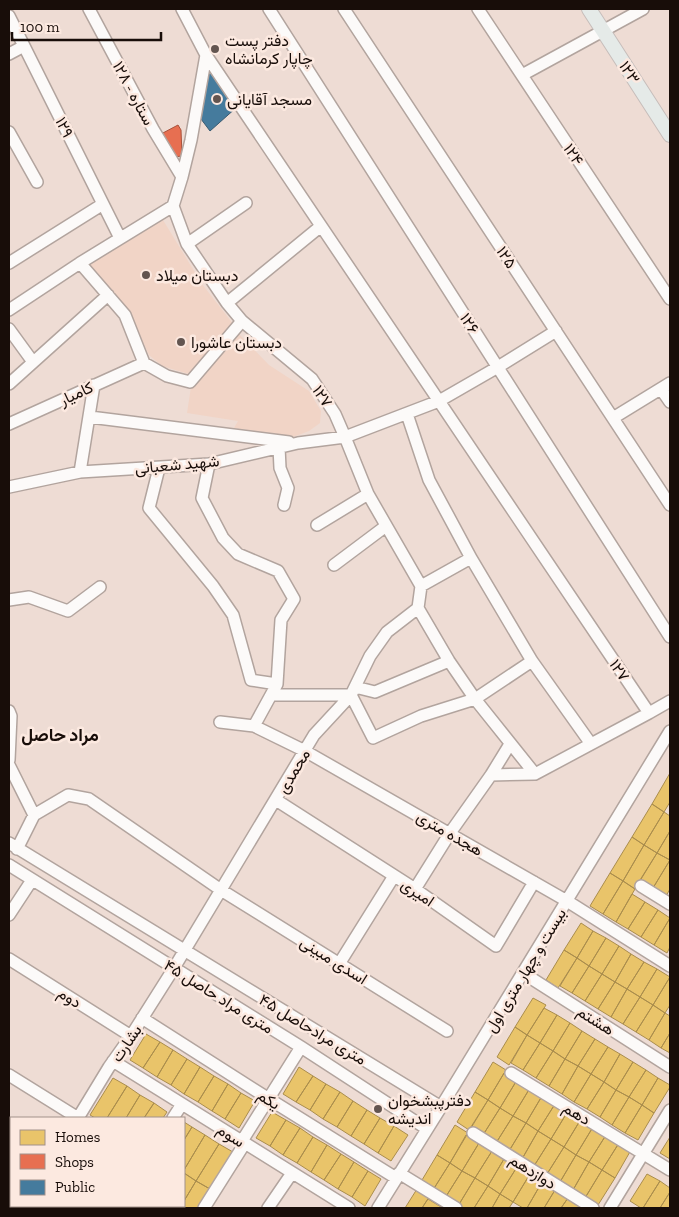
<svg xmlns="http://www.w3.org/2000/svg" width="679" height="1217" viewBox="0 0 679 1217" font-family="'Zilla Slab',Vazirmatn,serif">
  <rect width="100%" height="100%" fill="#eedcd4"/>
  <path fill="#f1d4c6" d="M 163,220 L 202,284 L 234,325 L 192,375 L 162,366 L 149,355 L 137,329 L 123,306 L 87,266 Z
    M 236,331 L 269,365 L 309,391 L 321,411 L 320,423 L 309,431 L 293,437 L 234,428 L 238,421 L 187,413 L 191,387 Z"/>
  <path fill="#e9c46a" stroke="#aa8d4d" d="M 670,773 L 670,802 L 664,812 L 652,804 Z
    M 652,804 L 664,812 L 644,845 L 632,837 Z
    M 664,812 L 670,816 L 670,831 L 657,853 L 644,845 Z
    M 670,831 L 670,860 L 657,853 Z
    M 632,837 L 644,845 L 623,881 L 610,873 Z
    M 644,845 L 657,853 L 635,889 L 623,881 Z
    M 657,853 L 670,860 L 653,888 L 640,880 Z
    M 670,860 L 670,889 L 666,896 L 653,888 Z
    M 610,873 L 623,881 L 603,914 L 590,906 Z
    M 623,881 L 635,889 L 616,922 L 603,914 Z
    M 632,894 L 645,902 L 628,929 L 616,922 Z
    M 645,902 L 658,910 L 641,937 L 628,929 Z
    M 658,910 L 670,918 L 654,945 L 641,937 Z
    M 670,918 L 670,947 L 667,953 L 654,945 Z
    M 581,923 L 593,931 L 577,958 L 564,950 Z
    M 593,931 L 606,938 L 589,966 L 577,958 Z
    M 606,938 L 619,946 L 602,974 L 589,966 Z
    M 619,946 L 631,954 L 615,982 L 602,974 Z
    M 564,950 L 577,958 L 558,988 L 546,980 Z
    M 631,954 L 644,962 L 627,989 L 615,982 Z
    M 577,958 L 589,966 L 572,993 L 560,986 Z
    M 644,962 L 657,969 L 640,997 L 627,989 Z
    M 589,966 L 602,974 L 585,1001 L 572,993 Z
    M 657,969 L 670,977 L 653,1005 L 640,997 Z
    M 602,974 L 615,982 L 598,1009 L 585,1001 Z
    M 670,977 L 670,1005 L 665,1013 L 653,1005 Z
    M 615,982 L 627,989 L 611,1017 L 598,1009 Z
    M 627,989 L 640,997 L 623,1024 L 611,1017 Z
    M 640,997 L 653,1005 L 636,1032 L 623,1024 Z
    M 533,998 L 546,1005 L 527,1035 L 515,1027 Z
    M 653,1005 L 665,1013 L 649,1040 L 636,1032 Z
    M 544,1008 L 557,1015 L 540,1043 L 527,1035 Z
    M 665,1013 L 670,1016 L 670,1033 L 661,1048 L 649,1040 Z
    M 557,1015 L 570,1023 L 553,1051 L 540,1043 Z
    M 570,1023 L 582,1031 L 565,1059 L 553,1051 Z
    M 515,1027 L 527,1035 L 509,1065 L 497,1057 Z
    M 582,1031 L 595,1039 L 578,1066 L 565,1059 Z
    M 670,1033 L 670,1053 L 661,1048 Z
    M 146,1034 L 160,1042 L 143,1068 L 130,1060 Z
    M 527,1035 L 540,1043 L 523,1070 L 511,1063 Z
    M 595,1039 L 608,1047 L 591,1074 L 578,1066 Z
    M 160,1042 L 173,1050 L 157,1077 L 143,1068 Z
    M 540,1043 L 553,1051 L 536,1078 L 523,1070 Z
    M 608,1047 L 620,1054 L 604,1082 L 591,1074 Z
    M 173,1050 L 187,1059 L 171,1085 L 157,1077 Z
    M 553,1051 L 565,1059 L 549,1086 L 536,1078 Z
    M 620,1054 L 633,1062 L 616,1090 L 604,1082 Z
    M 187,1059 L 200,1067 L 184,1094 L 171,1085 Z
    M 565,1059 L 578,1066 L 562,1094 L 549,1086 Z
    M 493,1062 L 506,1070 L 488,1100 L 475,1092 Z
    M 633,1062 L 646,1070 L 629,1097 L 616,1090 Z
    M 578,1066 L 591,1074 L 574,1102 L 562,1094 Z
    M 200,1067 L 214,1076 L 198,1102 L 184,1094 Z
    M 299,1067 L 313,1076 L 296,1102 L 283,1094 Z
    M 646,1070 L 658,1078 L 642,1105 L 629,1097 Z
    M 504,1073 L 517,1080 L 500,1108 L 488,1100 Z
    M 591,1074 L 604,1082 L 587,1109 L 574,1102 Z
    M 214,1076 L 228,1084 L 212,1111 L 198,1102 Z
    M 313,1076 L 326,1084 L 310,1110 L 296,1102 Z
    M 113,1078 L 127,1086 L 107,1118 L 95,1118 L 90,1115 Z
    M 658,1078 L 670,1085 L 670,1087 L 654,1113 L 642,1105 Z
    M 517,1080 L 530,1088 L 513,1116 L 500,1108 Z
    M 604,1082 L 616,1090 L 600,1117 L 587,1109 Z
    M 228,1084 L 241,1093 L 225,1119 L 212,1111 Z
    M 326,1084 L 340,1092 L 323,1119 L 310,1110 Z
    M 127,1086 L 140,1095 L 126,1118 L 107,1118 Z
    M 530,1088 L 542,1096 L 526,1123 L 513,1116 Z
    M 616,1090 L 629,1097 L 612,1125 L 600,1117 Z
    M 340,1092 L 353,1101 L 337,1127 L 323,1119 Z
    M 475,1092 L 488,1100 L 469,1130 L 457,1122 Z
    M 241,1093 L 255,1101 L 239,1128 L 225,1119 Z
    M 140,1095 L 154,1103 L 144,1118 L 126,1118 Z
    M 542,1096 L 555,1104 L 538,1131 L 526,1123 Z
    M 629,1097 L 642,1105 L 625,1133 L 612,1125 Z
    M 488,1100 L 500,1108 L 483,1135 L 471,1128 Z
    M 353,1101 L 367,1110 L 351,1136 L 337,1127 Z
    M 154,1103 L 167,1112 L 163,1118 L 144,1118 Z
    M 555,1104 L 568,1111 L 551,1139 L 538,1131 Z
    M 642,1105 L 654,1113 L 638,1140 L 625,1133 Z
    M 500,1108 L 513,1116 L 496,1143 L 483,1135 Z
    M 367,1110 L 380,1118 L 364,1144 L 351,1136 Z
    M 568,1111 L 581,1119 L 564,1147 L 551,1139 Z
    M 272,1112 L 286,1120 L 270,1146 L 256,1138 Z
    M 513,1116 L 526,1123 L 509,1151 L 496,1143 Z
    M 380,1118 L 394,1126 L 378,1153 L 364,1144 Z
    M 581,1119 L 593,1127 L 576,1155 L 564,1147 Z
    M 286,1120 L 300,1128 L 283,1155 L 270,1146 Z
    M 184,1122 L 192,1127 L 184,1140 Z
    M 526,1123 L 538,1131 L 522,1159 L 509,1151 Z
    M 455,1125 L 468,1133 L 450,1163 L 437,1155 Z
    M 394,1126 L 408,1135 L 391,1161 L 378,1153 Z
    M 192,1127 L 205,1135 L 184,1170 L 184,1140 Z
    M 593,1127 L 606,1135 L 589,1162 L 576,1155 Z
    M 300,1128 L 313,1137 L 297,1163 L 283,1155 Z
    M 538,1131 L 551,1139 L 534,1166 L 522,1159 Z
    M 205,1135 L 219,1144 L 196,1181 L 184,1173 L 184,1170 Z
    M 466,1135 L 479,1143 L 462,1171 L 450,1163 Z
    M 606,1135 L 619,1143 L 602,1170 L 589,1162 Z
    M 313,1137 L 327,1145 L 311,1172 L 297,1163 Z
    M 670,1137 L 670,1159 L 660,1153 Z
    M 551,1139 L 564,1147 L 547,1174 L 534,1166 Z
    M 479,1143 L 492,1151 L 475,1178 L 462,1171 Z
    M 619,1143 L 631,1150 L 615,1178 L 602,1170 Z
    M 219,1144 L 233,1152 L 210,1189 L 196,1181 Z
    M 327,1145 L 341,1154 L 324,1180 L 311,1172 Z
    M 564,1147 L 576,1155 L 560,1182 L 547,1174 Z
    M 492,1151 L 504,1159 L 488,1186 L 475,1178 Z
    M 341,1154 L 354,1162 L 338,1189 L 324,1180 Z
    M 437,1155 L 450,1163 L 431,1193 L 419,1185 Z
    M 576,1155 L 589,1162 L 573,1190 L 560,1182 Z
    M 504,1159 L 517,1167 L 500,1194 L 488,1186 Z
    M 354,1162 L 368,1171 L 352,1197 L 338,1189 Z
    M 589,1162 L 602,1170 L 585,1198 L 573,1190 Z
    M 450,1163 L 462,1171 L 445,1198 L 433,1190 Z
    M 517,1167 L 530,1174 L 513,1202 L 500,1194 Z
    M 602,1170 L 615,1178 L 598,1205 L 585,1198 Z
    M 368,1171 L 381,1179 L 365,1206 L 352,1197 Z
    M 462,1171 L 475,1178 L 458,1206 L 445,1198 Z
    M 184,1173 L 196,1181 L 184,1201 Z
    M 530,1174 L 542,1182 L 527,1208 L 523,1208 L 513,1202 Z
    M 647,1174 L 660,1181 L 643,1208 L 641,1208 L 630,1201 Z
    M 475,1178 L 488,1186 L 474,1208 L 462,1208 L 458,1206 Z
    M 196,1181 L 210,1189 L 198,1208 L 179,1208 L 181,1206 L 184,1206 L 184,1201 Z
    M 660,1181 L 670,1188 L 670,1192 L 660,1208 L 643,1208 Z
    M 542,1182 L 555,1190 L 544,1208 L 527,1208 Z
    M 488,1186 L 500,1194 L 492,1208 L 474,1208 Z
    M 417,1189 L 429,1197 L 422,1208 L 405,1208 Z
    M 555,1190 L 568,1198 L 561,1208 L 544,1208 Z
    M 670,1192 L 670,1208 L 660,1208 Z
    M 500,1194 L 513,1202 L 509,1208 L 492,1208 Z
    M 568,1198 L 581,1205 L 579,1208 L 561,1208 Z
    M 428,1199 L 441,1207 L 440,1208 L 422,1208 Z"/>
  <path fill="#e76f51" stroke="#a9523b" d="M 178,125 L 181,130 L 182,156 L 174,157 L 161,134 Z"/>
  <path fill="#457b9d" stroke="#385a71" d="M 210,70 L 237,107 L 210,131 L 198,115 Z"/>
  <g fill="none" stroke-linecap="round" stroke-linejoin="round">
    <g stroke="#b2a49e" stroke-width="14">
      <path id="minor" d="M 89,9 L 153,129 L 182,177
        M 182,9 L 206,55 L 649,713
        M 269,9 L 670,637
        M 344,9 L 670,505
        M 478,9 L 670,299
        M 9,16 L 120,238
        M 9,54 L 24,46
        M 206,55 L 191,140 L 182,177 L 173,206 L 187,244 L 227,303 L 242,321 L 312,379 L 335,414 L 345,437 L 368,494 L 421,586 L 418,608 L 449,661 L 475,699 L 535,774 L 491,775
        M 522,75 L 643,9
        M 9,132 L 37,182
        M 187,244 L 246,203
        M 9,263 L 103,204
        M 80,263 L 125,315 L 144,363 L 167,376 L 190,382 L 242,321
        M 227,303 L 321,226
        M 9,310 L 80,263 L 173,206
        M 9,329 L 33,362
        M 9,384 L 108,295
        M 661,389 L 670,402
        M 407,414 L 429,480 L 471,558
        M 90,417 L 289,442
        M 613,418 L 670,383
        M 9,424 L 144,363
        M 279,447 L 280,468 L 288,488 L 284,505
        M 209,464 L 202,498 L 223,538 L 238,554 L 278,571 L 294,599 L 281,620 L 277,684 L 254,726
        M 159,468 L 149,508 L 213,586 L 233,615 L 251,680 L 277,684
        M 80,472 L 94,385
        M 9,487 L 80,472 L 209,464 L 298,443 L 345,437 L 439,401 L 498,367 L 556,331
        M 317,525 L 368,494
        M 334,565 L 386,526
        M 421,586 L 471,558 L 532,661 L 591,744
        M 9,600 L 29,597 L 68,611 L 100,587
        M 355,687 L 375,692 L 449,661
        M 271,695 L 351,695 L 373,738 L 421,716 L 475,699 L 532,661
        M 9,711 L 11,716 L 9,760
        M 220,722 L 254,726 L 305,751 L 567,901 L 670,966
        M 9,765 L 34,815 L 17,849
        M 535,774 L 649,713 L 670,701
        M 276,800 L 415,889 L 496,946 L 534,882
        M 34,815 L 68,795 L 89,799 L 221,890 L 447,1031
        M 9,843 L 441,1107
        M 9,865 L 301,1047 L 427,1129
        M 641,886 L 670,904
        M 415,889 L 450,833 L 491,775 L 510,744
        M 9,915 L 32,880
        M 9,959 L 131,1036
        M 339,964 L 394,876
        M 523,973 L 670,1067
        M 142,1018 L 269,1099 L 396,1178
        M 113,1061 L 349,1208
        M 511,1073 L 670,1170
        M 9,1075 L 78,1118
        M 78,1118 L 109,1067 L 131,1036 L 174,968 L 314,735 L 351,695 L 370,656 L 387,632 L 418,608
        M 173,1118 L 182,1104
        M 473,1133 L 593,1208
        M 242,1141 L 301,1047
        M 399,1173 L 456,1208
        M 9,1176 L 11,1178
        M 135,1206 L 139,1208
        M 23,1208 L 24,1206
        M 117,1208 L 119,1206
        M 204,1208 L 245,1143
        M 268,1208 L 292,1173
        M 378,1208 L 441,1107 L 670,731
        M 610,1208 L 670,1110"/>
    </g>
    <g stroke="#c6bdba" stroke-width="16">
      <path id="major" d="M 589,9 L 670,135"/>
    </g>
    <use href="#minor" stroke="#fcfaf9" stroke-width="11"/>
    <use href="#major" stroke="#e5eae8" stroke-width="14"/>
  </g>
  <g fill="#635550" stroke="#fce9e0" stroke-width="2">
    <circle cx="215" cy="49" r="5"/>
    <circle cx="217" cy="99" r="5"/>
    <circle cx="146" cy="275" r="5"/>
    <circle cx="181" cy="342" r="5"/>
    <circle cx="378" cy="1109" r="5"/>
  </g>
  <g text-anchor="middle" stroke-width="5" stroke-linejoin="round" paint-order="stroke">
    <g font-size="16" fill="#180d09" stroke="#fce9e0" text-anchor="start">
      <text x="225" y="46">دفتر پست<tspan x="225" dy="18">چاپار کرمانشاه</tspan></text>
      <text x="227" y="105">مسجد آقایانی</text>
      <text x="156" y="281">دبستان میلاد</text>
      <text x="191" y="348">دبستان عاشورا</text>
      <text x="388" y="1106">دفترپبشخوان<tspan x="388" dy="18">اندیشه</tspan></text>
    </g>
    <g font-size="16" fill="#180d09" stroke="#fce9e0">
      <text transform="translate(630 72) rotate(57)" y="6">۱۲۳</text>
      <text transform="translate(134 93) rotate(62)" y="6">۱۲۸ - ستاره</text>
      <text transform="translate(65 127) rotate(63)" y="6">۱۲۹</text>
      <text transform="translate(574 154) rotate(56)" y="6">۱۲۴</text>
      <text transform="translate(507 257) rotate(57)" y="6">۱۲۵</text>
      <text transform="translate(470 323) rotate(57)" y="6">۱۲۶</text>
      <text transform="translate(76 393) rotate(-25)" y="6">کامیار</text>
      <text transform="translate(323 396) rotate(56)" y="6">۱۲۷</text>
      <text transform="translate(177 464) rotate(-5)" y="6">شهید شعبانی</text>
      <text transform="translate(620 670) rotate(56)" y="6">۱۲۷</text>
      <text transform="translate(293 771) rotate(-59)" y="6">محمدی</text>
      <text transform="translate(450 833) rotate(30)" y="6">هجده متری</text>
      <text transform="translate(418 892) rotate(34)" y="6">امیری</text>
      <text transform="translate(334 960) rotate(32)" y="6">اسدی مبینی</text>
      <text transform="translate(525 970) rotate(-59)" y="6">بیست و چهار متری اول</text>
      <text transform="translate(219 996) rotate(32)" y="6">۴۵ متری مراد حاصل</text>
      <text transform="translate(70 997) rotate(32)" y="6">دوم</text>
      <text transform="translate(596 1020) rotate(32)" y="6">هشتم</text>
      <text transform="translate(313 1029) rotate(31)" y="6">۴۵ متری مرادحاصل</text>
      <text transform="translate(126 1043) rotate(-56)" y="6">بشارت</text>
      <text transform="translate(269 1099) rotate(32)" y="6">یکم</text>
      <text transform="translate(577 1113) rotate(31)" y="6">دهم</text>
      <text transform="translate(231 1135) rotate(32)" y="6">سوم</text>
      <text transform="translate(533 1171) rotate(32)" y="6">دوازدهم</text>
    </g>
    <g font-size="18" font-weight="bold" fill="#180d09" stroke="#fce9e0">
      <text x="60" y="741">مراد حاصل</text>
    </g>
  </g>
  <rect width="679" height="1217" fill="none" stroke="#180d09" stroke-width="20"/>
  <rect x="10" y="1117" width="175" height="90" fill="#fce9e0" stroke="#a1918a"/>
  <rect x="20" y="1130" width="25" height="15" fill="#e9c46a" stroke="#a1918a"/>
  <text x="55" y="1142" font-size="15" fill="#180d09">Homes</text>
  <rect x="20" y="1154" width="25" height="15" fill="#e76f51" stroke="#a1918a"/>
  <text x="55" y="1167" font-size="15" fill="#180d09">Shops</text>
  <rect x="20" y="1180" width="25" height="15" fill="#457b9d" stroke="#a1918a"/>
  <text x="55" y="1192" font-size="15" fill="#180d09">Public</text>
  <path d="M12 32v8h149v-8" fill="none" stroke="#180d09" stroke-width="2.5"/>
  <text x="20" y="32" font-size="15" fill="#180d09" stroke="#fce9e0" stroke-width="4" paint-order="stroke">100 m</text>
</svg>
